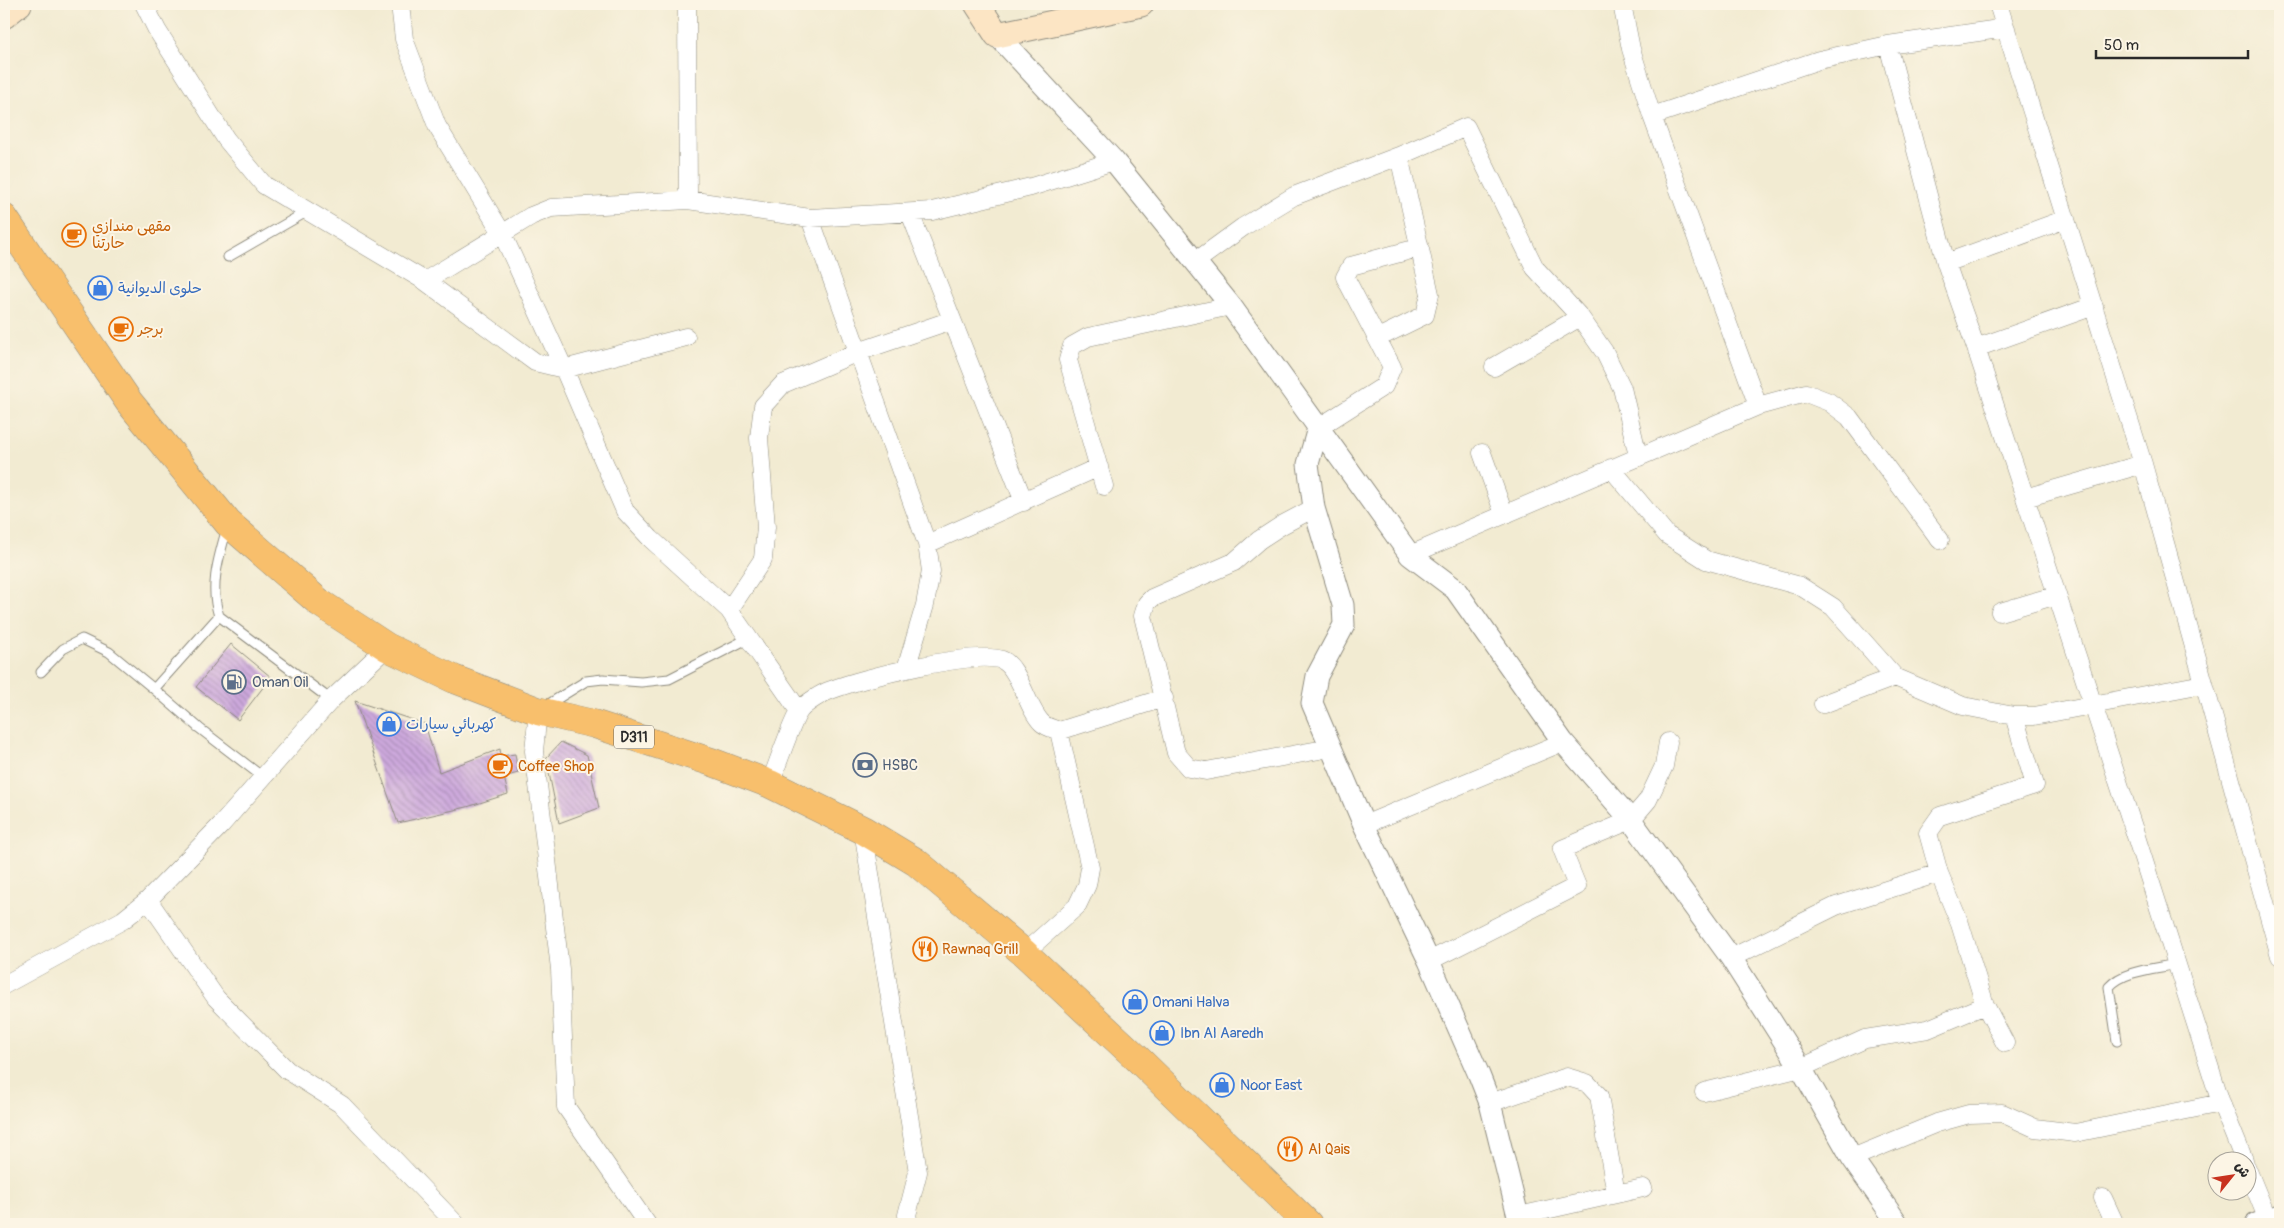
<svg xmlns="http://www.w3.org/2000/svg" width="2284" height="1228" viewBox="0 0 2284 1228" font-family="Pangolin,'Playpen Sans Arabic',sans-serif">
  <defs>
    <pattern id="building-back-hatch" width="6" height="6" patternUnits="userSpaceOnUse" patternTransform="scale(1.25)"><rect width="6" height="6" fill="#cda9dd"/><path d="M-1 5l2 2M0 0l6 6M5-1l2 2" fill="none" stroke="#a78ab3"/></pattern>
  </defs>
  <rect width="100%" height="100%" fill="#fcf5e5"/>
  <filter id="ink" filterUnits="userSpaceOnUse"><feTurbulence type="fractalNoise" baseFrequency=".02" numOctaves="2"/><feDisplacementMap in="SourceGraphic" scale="10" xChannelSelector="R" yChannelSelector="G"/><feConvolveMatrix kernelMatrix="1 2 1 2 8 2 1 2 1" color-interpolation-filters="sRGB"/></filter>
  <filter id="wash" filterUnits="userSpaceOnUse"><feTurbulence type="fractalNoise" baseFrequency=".0096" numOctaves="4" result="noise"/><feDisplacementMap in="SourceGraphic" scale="20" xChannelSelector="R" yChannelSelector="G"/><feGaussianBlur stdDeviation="1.12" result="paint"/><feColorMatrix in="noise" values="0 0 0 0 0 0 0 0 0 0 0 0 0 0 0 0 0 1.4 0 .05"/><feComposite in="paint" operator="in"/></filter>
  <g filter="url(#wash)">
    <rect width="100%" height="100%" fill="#f2ebd2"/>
    <g id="blocks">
      <path fill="url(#building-back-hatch)" d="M 231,644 L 271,677 L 238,720 L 196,687 Z
        M 355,701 L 425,724 L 439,772 L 500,749 L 501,756 L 515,754 L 518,773 L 504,777 L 508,794 L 467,807 L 398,823 Z
        M 561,742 L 587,755 L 599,808 L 559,823 L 546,758 Z"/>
    </g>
  </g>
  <g filter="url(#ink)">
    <use href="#blocks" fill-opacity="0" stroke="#8e8b7e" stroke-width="1"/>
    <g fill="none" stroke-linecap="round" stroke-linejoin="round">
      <g stroke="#8e8b7e" stroke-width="11">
        <path id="service" d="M 228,257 L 308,211
          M 227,528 C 219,557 209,586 219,616 L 154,689 L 199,728 L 264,778
          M 219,616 L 331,700
          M 41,672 L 63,649 L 82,639 L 109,652 L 154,689
          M 544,707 L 586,681 L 603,679 L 641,682 L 669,679 L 749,638
          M 2117,1041 L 2109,987 C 2124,970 2155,969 2177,964"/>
      </g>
      <g stroke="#8e8b7e" stroke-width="19">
        <path id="minor" d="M 144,4 L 157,30 L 226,139 L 264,185 L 425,281 L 535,362 L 564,369 L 686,337
          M 400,4 L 404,39 L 437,126 L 502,233 L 564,369 L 625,511 L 651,539 L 729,610
          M 687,4 L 688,200 L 810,218 L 932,211 L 1031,187 L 1114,161
          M 1622,4 L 1631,49 L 1652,116 L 1758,406
          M 1998,4 L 2143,464 L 2280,956
          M 1888,45 L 1946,263 L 2066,219
          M 1652,116 L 1819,60 L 1888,45 L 2006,28
          M 910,213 L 1024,502
          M 810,218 L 927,544 L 931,571 L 925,605 L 906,669
          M 1195,262 L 1243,227 L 1294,196 L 1399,156 L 1466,127 L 1535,268 L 1580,317 L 1605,353 L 1622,388 L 1638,456
          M 1946,263 L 1976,348 L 2094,306
          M 425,281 L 531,216 L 551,208 L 688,200
          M 1378,338 L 1425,315 L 1430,294 L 1399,156
          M 1976,348 L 2134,830 L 2221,1103 L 2244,1160
          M 1494,367 L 1580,317
          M 1318,428 L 1384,386 L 1392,367 L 1345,277 L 1351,266 L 1418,248
          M 1482,453 L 1504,514
          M 1611,468 L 1667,535 L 1706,560 L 1800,586 L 1833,607 L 1895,677 L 1963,706 L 2014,716 L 2034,716 L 2203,684
          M 1104,486 L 1068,360 L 1072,346 L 1088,337 L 1231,306
          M 2025,498 L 2143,464
          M 1314,508 L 1282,525 L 1259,540 L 1234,562 L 1152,598 L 1147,603 L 1143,616 L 1176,753 L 1189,768 L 1206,771 L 1330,748
          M 927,544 L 1099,467
          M 1410,555 L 1758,406 L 1806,393 L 1829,402 L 1849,417 L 1940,540
          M 2000,612 L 2057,595
          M 1823,704 L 1895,677
          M 538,711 L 534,751 L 560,969 L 566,1107 L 647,1224
          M 799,711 L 729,610 L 763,559 L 766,527 L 759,438 L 763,406 L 783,384 L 858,352 L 952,320
          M 770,784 C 775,771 793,718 800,710 C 806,703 822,693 831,690 C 861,678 975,650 1002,660 C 1019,666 1027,709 1042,723 C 1046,727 1054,729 1059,731 L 1164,698
          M 1364,825 L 1563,742
          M 863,830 L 918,1172 L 907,1215 L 909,1224
          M 148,900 L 216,998 L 287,1070 L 342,1105 L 456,1224
          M 1024,953 L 1077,906 L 1087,885 L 1090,868 L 1059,731
          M 1731,958 L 1836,906 L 1939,873
          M 1429,961 L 1577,886 L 1562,849 L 1631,820 L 1648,800 L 1664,766 L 1668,742
          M 4,985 L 123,920 L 148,900 L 221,825 L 331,700 L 387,647
          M 2005,1043 L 1985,1005 L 1960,924 L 1939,873 L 1928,833 L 1940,816 L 2035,785 L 2014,716
          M 1704,1092 L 1801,1068 L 1865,1039 L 1928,1029 L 1985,1005
          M 1490,1103 L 1567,1077 L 1587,1083 L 1599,1096 L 1616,1194
          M 1852,1158 L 1937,1123 L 1969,1114 L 2002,1113 L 2035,1128 L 2075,1133 L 2221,1103
          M 2246,1166 L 2268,1220
          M 2103,1198 L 2115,1224
          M 1519,1216 L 1643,1188"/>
      </g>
      <g stroke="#8e8b7e" stroke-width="23">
        <path id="tertiary" d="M 997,35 L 1114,161 L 1231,306 L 1410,555 L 1455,589 L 1563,742 L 1631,820 L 1731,958 L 1801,1068 L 1852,1158 L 1898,1224
          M 1318,428 L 1308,464 L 1314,508 L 1343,605 L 1344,625 L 1317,676 L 1312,703 L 1364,825 L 1429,961 L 1479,1075 L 1490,1103 L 1520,1224
          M 2256,1224 L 2280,1215"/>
      </g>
      <g stroke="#8e8b7e" stroke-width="27">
        <path id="secondary" d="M 977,4 L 997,35 L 1141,4
          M 4,16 L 19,4"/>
      </g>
      <g stroke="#8e8b7e" stroke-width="29">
        <path id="primary" d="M 4,218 L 129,402 L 228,523 L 320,603 L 387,647 L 454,679 L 538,711 L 594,724 L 712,762 L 770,784 L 863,830 L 916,862 L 1024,953 L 1139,1060 L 1308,1224"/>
      </g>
      <use href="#service" stroke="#fff" stroke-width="9"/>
      <use href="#minor" stroke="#fff" stroke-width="18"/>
      <use href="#tertiary" stroke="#fff" stroke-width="21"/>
      <use href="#secondary" stroke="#fce5c4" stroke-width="25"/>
      <use href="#primary" stroke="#f8bf6c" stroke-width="28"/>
    </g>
  </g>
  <defs>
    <g id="cafe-ring" transform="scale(1.25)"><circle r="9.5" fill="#fcf5e5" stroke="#e8710a" stroke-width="1.5"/><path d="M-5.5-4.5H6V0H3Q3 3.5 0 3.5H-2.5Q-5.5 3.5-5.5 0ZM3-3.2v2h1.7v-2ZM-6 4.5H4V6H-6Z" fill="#e8710a"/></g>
    <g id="shop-ring" transform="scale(1.25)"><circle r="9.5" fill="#fcf5e5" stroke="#3f7fe0" stroke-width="1.5"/><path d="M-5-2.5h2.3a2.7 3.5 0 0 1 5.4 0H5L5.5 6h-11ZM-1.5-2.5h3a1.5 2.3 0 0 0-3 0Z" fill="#3f7fe0"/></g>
    <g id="fuel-ring" transform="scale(1.25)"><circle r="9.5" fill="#fcf5e5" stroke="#5c6f8a" stroke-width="1.5"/><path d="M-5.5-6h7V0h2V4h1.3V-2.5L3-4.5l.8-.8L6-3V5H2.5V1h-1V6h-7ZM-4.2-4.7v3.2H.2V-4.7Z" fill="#5c6f8a"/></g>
    <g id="bank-ring" transform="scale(1.25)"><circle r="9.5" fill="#fcf5e5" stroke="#5c6f8a" stroke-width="1.5"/><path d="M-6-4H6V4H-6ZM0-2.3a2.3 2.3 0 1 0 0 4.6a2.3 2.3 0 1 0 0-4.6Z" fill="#5c6f8a"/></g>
    <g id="restaurant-ring" transform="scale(1.25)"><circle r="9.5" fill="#fcf5e5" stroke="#e8710a" stroke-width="1.5"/><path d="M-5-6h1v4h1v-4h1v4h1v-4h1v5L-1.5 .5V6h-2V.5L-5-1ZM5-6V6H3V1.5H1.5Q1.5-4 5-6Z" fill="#e8710a"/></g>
  </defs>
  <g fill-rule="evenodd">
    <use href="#cafe-ring" x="74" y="235"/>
    <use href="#shop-ring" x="100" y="288"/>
    <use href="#cafe-ring" x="121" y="329"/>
    <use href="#fuel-ring" x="234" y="682"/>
    <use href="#shop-ring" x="389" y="724"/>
    <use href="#bank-ring" x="865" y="765"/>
    <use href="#cafe-ring" x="500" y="766"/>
    <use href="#restaurant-ring" x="925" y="949"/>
    <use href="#shop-ring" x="1135" y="1002"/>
    <use href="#shop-ring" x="1162" y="1033"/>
    <use href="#shop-ring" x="1222" y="1085"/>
    <use href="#restaurant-ring" x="1290" y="1149"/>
  </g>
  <g text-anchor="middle" stroke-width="4" stroke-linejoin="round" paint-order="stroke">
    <rect fill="#fcf5e5" stroke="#6a6863" stroke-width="1" x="614" y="725.5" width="40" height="23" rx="4"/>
    <g font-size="14" font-weight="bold" fill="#2b2b2b">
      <text x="634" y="742">D311</text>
    </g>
    <g font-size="15" fill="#c56008" stroke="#fcf5e5" text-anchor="start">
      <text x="92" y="231">مقهى مندازي<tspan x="92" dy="17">حارتنا</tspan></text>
      <text x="138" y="334">برجر</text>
      <text x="518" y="771">Coffee Shop</text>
      <text x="942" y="954">Rawnaq Grill</text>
      <text x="1308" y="1154">Al Qais</text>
    </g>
    <g font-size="15" fill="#366cbe" stroke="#fcf5e5" text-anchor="start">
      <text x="118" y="293">حلوى الديوانية</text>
      <text x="406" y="729">كهربائي سيارات</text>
      <text x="1152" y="1007">Omani Halva</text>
      <text x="1180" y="1038">Ibn Al Aaredh</text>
      <text x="1240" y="1090">Noor East</text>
    </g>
    <g font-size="15" fill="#4e5e75" stroke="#fcf5e5" text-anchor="start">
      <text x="252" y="687">Oman Oil</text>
      <text x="882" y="770">HSBC</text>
    </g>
  </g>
  <rect width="2284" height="1228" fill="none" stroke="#fcf5e5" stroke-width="20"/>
  <g transform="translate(2232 1176) rotate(60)"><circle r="24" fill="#fcf5e5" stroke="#a8a49b"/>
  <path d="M0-4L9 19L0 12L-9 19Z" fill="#c8321e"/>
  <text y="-8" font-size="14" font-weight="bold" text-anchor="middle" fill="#2b2b2b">ش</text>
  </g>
  <path d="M2096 50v8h152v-8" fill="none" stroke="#2b2b2b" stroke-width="2.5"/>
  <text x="2104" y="50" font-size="15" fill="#2b2b2b" stroke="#fcf5e5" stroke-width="4" paint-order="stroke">50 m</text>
</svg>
